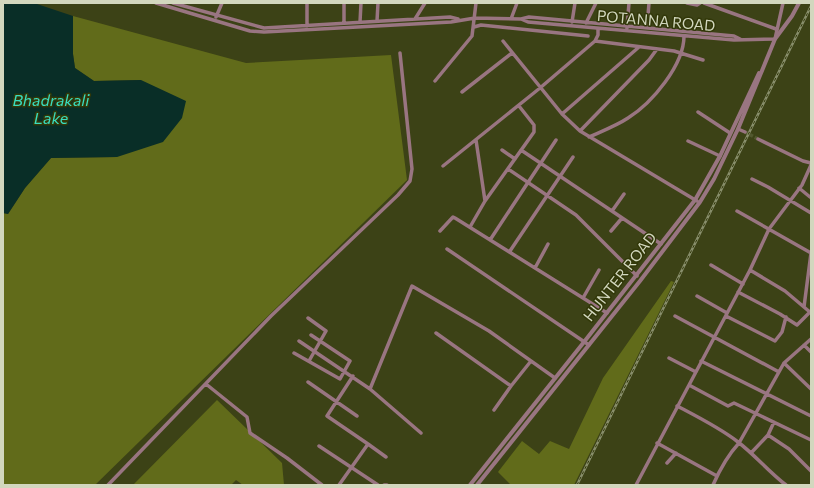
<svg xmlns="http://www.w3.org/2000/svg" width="814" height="488" viewBox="0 0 814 488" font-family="Commissioner,sans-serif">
  <rect width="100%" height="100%" fill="#3c4216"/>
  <path fill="#616b1a" d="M 73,16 L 246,63 L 391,55 L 407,180 L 95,485 L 3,485 L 3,213 L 8,214 L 25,188 L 51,158 L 117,157 L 141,80 L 94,81 L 75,68 L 73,54 Z
    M 671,281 L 674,282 L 574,485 L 511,485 L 498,472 L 522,441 L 539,454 L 550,441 L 569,449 L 603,378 Z
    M 217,400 L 282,463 L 284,485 L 243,485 L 236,480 L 231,485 L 133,485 Z"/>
  <path fill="#092e27" d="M 3,3 L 34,3 L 73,16 L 73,54 L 75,68 L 94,81 L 141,80 L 186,101 L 182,118 L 163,142 L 117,157 L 51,158 L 25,188 L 8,214 L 3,213 Z"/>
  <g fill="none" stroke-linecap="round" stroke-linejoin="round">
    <path stroke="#092e27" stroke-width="1" d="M 3,484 L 5,485"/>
    <path stroke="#52582f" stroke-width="3.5" stroke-dasharray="3.5 2" stroke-linecap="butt" d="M 745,132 L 758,139"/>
    <path stroke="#997581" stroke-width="3.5" d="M 156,3 L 250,31 L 264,32 L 451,22 L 475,18 L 521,19 L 528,22 L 734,40 L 775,39 L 783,3
      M 173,3 L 264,28 L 450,17 L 458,19
      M 687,3 L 697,5 L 700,3
      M 704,3 L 776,29
      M 216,17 L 222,3
      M 415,19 L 425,3
      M 511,19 L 517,3
      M 521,19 L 529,17 L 734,36 L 740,39
      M 377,21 L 378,3
      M 360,22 L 361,3
      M 572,22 L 575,3
      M 344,23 L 344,3
      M 586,23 L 596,3
      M 307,26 L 307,3
      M 474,27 L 481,25 L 588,36
      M 627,28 L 629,3
      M 647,28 L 649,3
      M 503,41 L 562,114 L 580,131 L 697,201
      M 595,41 L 598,35 L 598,29
      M 435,81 L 472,36 L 476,3
      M 462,92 L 512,53
      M 698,112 L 730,133
      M 562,114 L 639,47
      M 738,129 L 745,132
      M 580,131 L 649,60 L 657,49
      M 589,137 C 602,131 616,126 628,118 C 652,103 684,65 684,36
      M 758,139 L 803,161 L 811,163
      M 476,140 L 485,201
      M 688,141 L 720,156
      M 502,150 L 515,159
      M 521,150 L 661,244
      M 443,166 L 540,88 L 595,41 L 674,51 L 703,60
      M 508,169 L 576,215 L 637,276
      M 752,179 L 768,187 L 811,213
      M 799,188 L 810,197
      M 612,211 L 624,194
      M 737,211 L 811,253
      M 470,227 L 485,201 L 534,132 L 534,125 L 519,106
      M 440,231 L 453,217 L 455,218 L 607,313
      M 611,231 L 622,218
      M 490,240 L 556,140
      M 447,249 L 589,345
      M 510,251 L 573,157
      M 711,265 L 743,284
      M 535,268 L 548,244
      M 750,270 L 785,291 L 811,313
      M 738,292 L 780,314 L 797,325 L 811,311
      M 697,296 L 727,313
      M 583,298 L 599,270
      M 804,307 L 811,253
      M 675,316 L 779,372
      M 726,316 L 775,341 L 782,332 L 786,317
      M 308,318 L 326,331 L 309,361
      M 436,333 L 511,386 L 531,361
      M 299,341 L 370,389 L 421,433
      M 804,345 L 811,352
      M 294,353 L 340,379 L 350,361 L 311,335
      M 669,358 L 696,372
      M 701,361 L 811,416
      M 784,363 L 811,389
      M 308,382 L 357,416
      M 206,384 L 247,417 L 250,433 L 287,458 L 322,485
      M 689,385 L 728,406 L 734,403 L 811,440
      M 370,389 L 412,286 L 489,331 L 555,378
      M 677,406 C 698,417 720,428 738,442 C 755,455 769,472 786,485
      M 494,410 L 511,386
      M 774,422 L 768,435 L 789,449 L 811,471
      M 657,443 L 717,476
      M 368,444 L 386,457
      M 319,446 L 378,485
      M 751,453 L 768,435
      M 667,463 L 676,453
      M 108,485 L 271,316 L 398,195 L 410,181 L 412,169 L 400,53
      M 339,485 L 368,444 L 327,416 L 353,376
      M 384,485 L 387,485
      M 636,485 L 750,270 L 769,229 L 802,185 L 811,165
      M 713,485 C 720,469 728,455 739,443 L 784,363 L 811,339"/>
    <path stroke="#997581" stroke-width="4" d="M 470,485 L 584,342 L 695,200 L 720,156 L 759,73
      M 477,485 L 640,281 L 700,202 L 714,179 L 738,129 L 775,39 L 792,16 L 799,3"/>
    <g stroke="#898f6c" stroke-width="2.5">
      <path id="rail" d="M 577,485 L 811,6"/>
    </g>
    <use href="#rail" stroke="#323809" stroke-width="1" stroke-dasharray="3" stroke-linecap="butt"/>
  </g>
  <g text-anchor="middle" stroke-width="3" stroke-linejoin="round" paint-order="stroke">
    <g font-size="15" fill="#d2d7be" stroke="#323809">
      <text transform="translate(656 21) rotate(5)" y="5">POTANNA ROAD</text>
      <text transform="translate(620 277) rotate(-52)" y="5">HUNTER ROAD</text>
    </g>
    <g font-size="16" font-style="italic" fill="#39ddbf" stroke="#323809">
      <text x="51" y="106">Bhadrakali<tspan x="51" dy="18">Lake</tspan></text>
    </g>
  </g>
  <rect width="814" height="488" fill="none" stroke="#d2d7be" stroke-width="8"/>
</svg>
